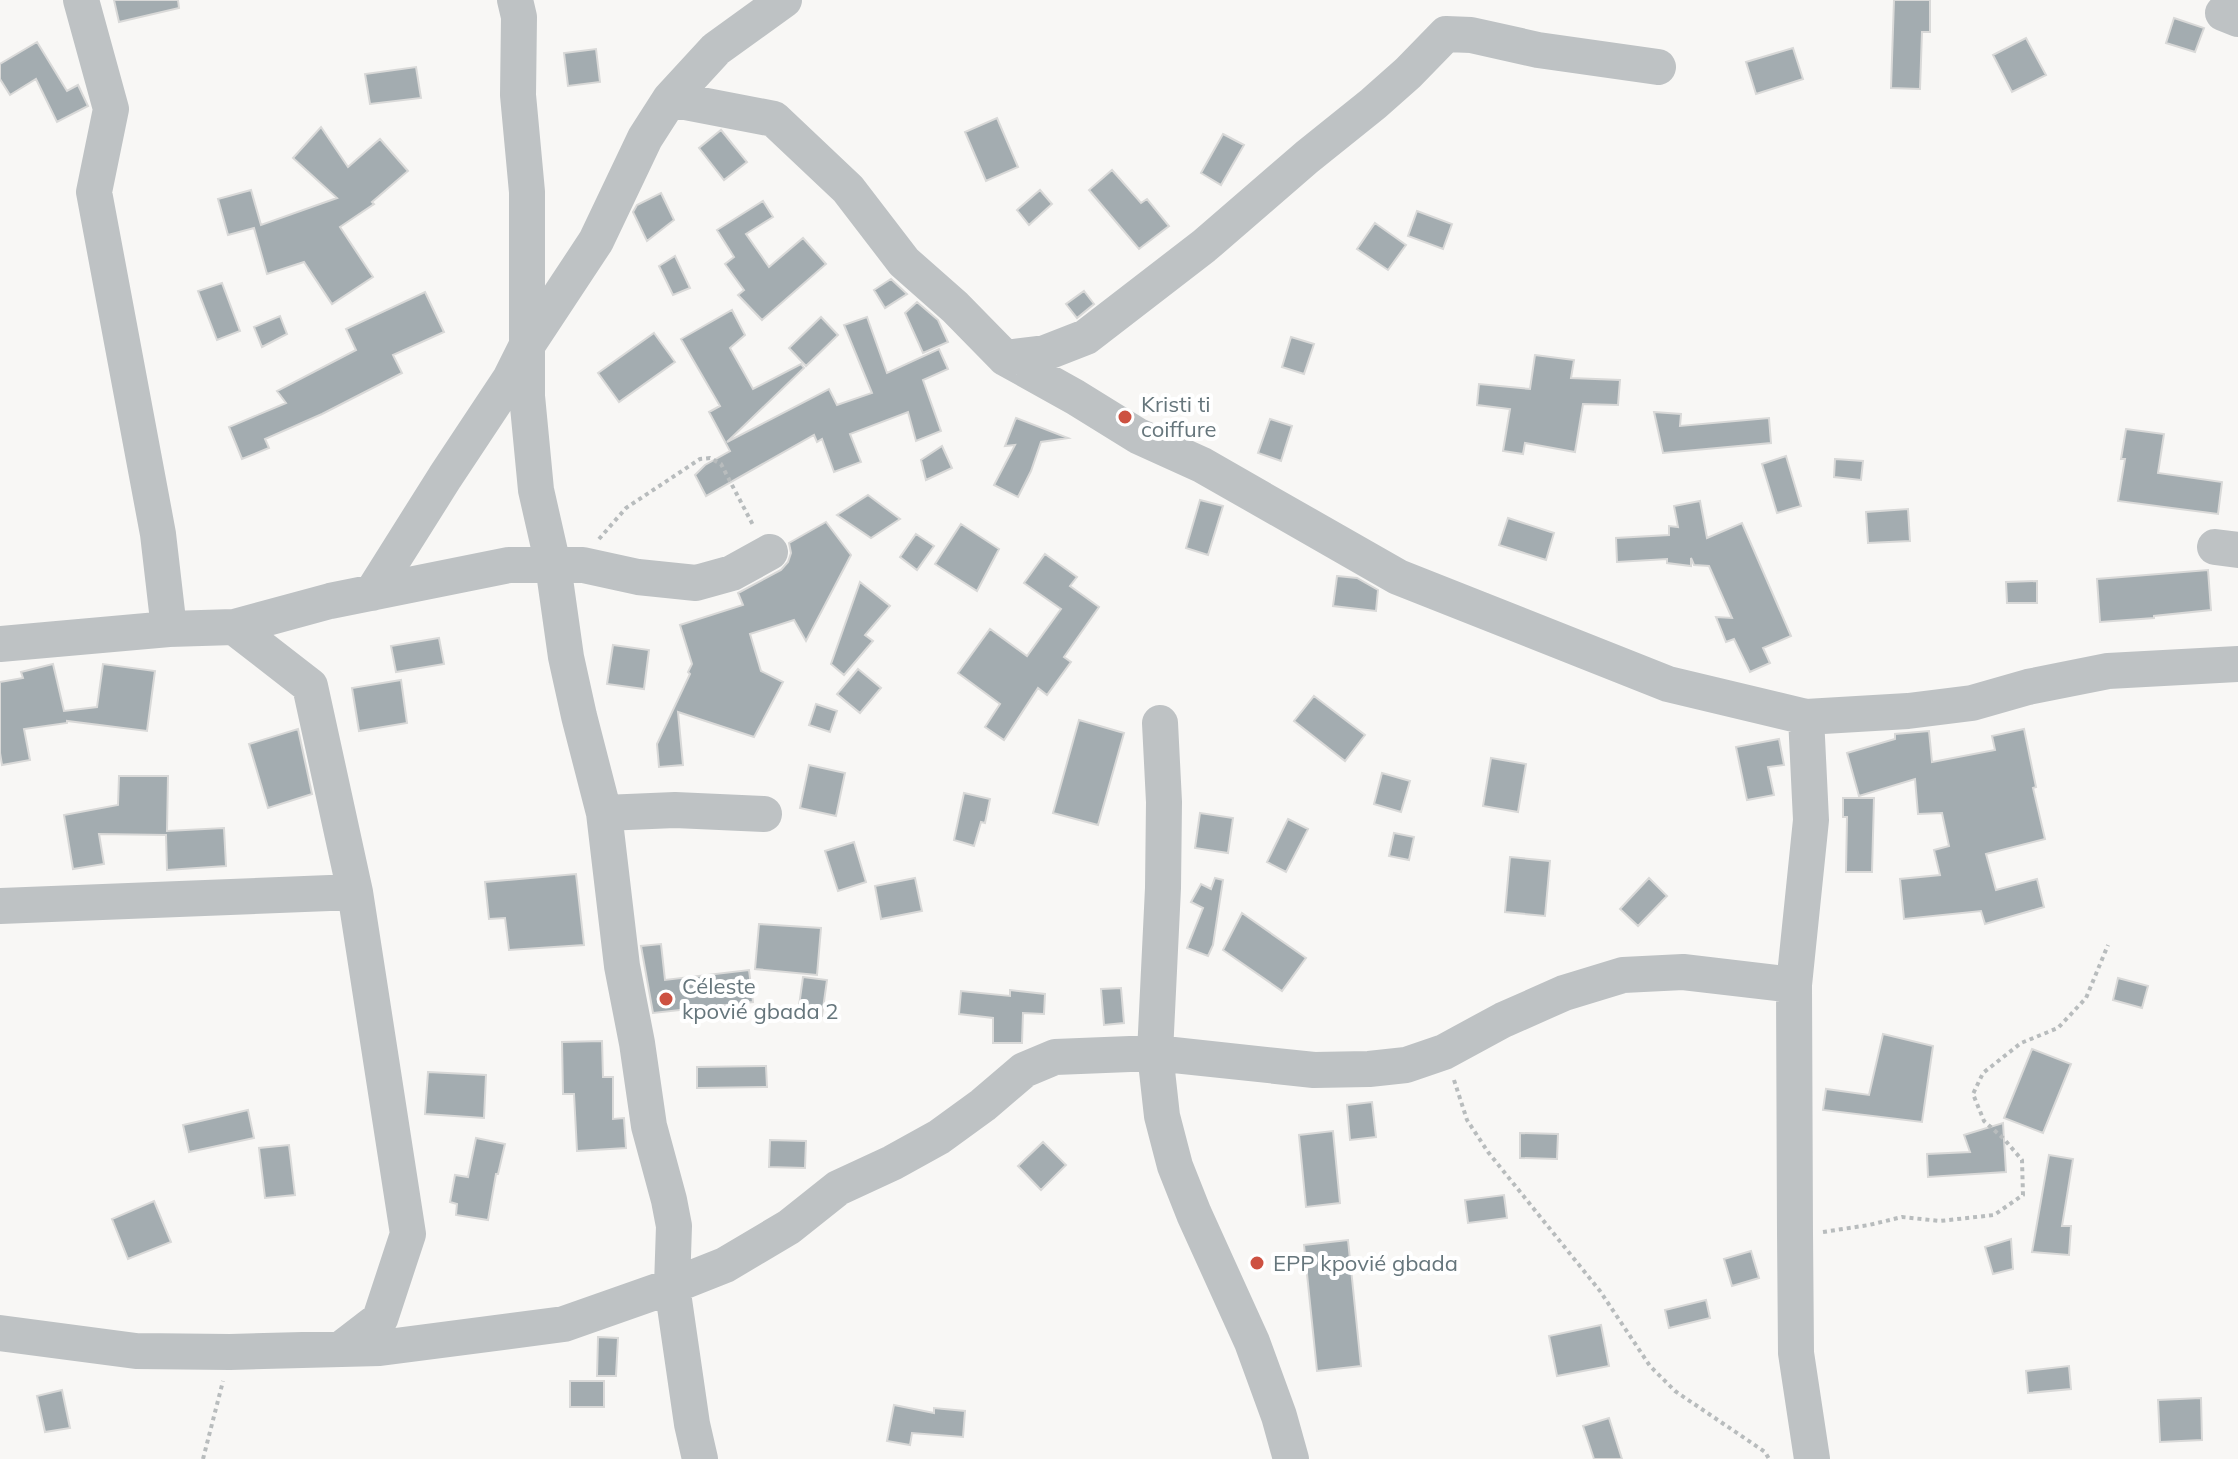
<svg xmlns="http://www.w3.org/2000/svg" width="2238" height="1459" viewBox="0 0 2238 1459" font-family="Mulish,sans-serif">
  <rect width="100%" height="100%" fill="#f8f7f5"/>
  <path fill="#a3acb0" stroke="#d9d9d8" stroke-width="2" d="M 114,0 L 178,0 L 179,8 L 119,22 Z
    M 1894,0 L 1930,0 L 1930,32 L 1922,32 L 1920,89 L 1891,88 Z
    M 2174,18 L 2204,28 L 2195,52 L 2166,43 Z
    M 2026,38 L 2046,75 L 2012,92 L 1993,55 Z
    M 37,42 L 67,91 L 78,85 L 88,106 L 57,122 L 36,79 L 10,95 L 0,79 L 0,64 Z
    M 1793,48 L 1803,79 L 1756,94 L 1746,62 Z
    M 596,49 L 600,82 L 568,86 L 564,53 Z
    M 416,67 L 421,98 L 370,104 L 365,74 Z
    M 997,118 L 1018,167 L 986,181 L 965,132 Z
    M 321,127 L 348,167 L 380,139 L 408,171 L 372,202 L 374,204 L 340,227 L 373,277 L 332,304 L 304,262 L 267,274 L 254,228 L 228,235 L 218,199 L 251,190 L 261,225 L 337,198 L 293,158 Z
    M 721,130 L 747,162 L 724,180 L 699,148 Z
    M 1223,134 L 1244,145 L 1221,185 L 1201,173 Z
    M 1112,170 L 1141,203 L 1147,199 L 1169,226 L 1139,249 L 1089,190 Z
    M 1040,190 L 1052,204 L 1029,225 L 1017,210 Z
    M 661,193 L 674,220 L 647,241 L 633,212 L 637,205 Z
    M 763,201 L 773,217 L 746,234 L 769,267 L 803,238 L 826,264 L 762,320 L 738,295 L 744,290 L 725,264 L 734,257 L 717,230 Z
    M 1417,211 L 1452,224 L 1443,249 L 1408,236 Z
    M 1375,223 L 1406,245 L 1388,270 L 1357,249 Z
    M 675,256 L 690,288 L 673,295 L 659,266 Z
    M 891,279 L 907,294 L 885,308 L 874,290 Z
    M 222,283 L 240,331 L 217,340 L 198,291 Z
    M 1084,291 L 1094,304 L 1077,318 L 1066,304 Z
    M 425,292 L 444,332 L 393,355 L 402,373 L 322,414 L 265,439 L 269,448 L 242,459 L 229,427 L 286,403 L 277,391 L 356,350 L 346,329 Z
    M 917,302 L 938,320 L 948,342 L 923,353 L 905,313 Z
    M 732,310 L 745,335 L 730,348 L 753,389 L 801,364 L 804,368 L 727,442 L 829,389 L 837,405 L 872,393 L 844,325 L 867,317 L 887,373 L 939,349 L 948,369 L 923,380 L 941,431 L 916,441 L 908,412 L 850,434 L 861,462 L 834,472 L 822,439 L 817,442 L 814,435 L 706,496 L 695,475 L 705,465 L 730,451 L 709,412 L 720,406 L 681,339 Z
    M 280,316 L 287,334 L 262,347 L 254,327 Z
    M 821,317 L 838,335 L 806,366 L 789,348 Z
    M 654,333 L 675,362 L 619,402 L 598,373 Z
    M 1291,337 L 1314,344 L 1304,374 L 1282,367 Z
    M 1535,355 L 1574,360 L 1571,378 L 1620,380 L 1618,405 L 1583,404 L 1575,452 L 1525,443 L 1523,454 L 1503,451 L 1510,409 L 1477,405 L 1479,384 L 1530,389 Z
    M 1654,412 L 1681,414 L 1680,426 L 1769,418 L 1771,443 L 1663,453 Z
    M 1016,418 L 1068,438 L 1041,442 L 1031,471 L 1018,497 L 994,485 L 1015,445 L 1005,446 Z
    M 1270,419 L 1292,426 L 1281,461 L 1258,453 Z
    M 2126,429 L 2164,434 L 2158,473 L 2222,482 L 2218,514 L 2118,501 L 2125,459 L 2121,459 Z
    M 942,446 L 952,468 L 926,480 L 921,460 Z
    M 1786,456 L 1801,506 L 1777,513 L 1762,464 Z
    M 1835,459 L 1863,461 L 1861,480 L 1834,477 Z
    M 868,495 L 900,519 L 871,538 L 837,515 Z
    M 1200,500 L 1223,506 L 1208,555 L 1186,548 Z
    M 1700,501 L 1707,538 L 1742,523 L 1791,636 L 1763,648 L 1770,663 L 1750,672 L 1734,639 L 1726,642 L 1716,617 L 1732,618 L 1709,566 L 1694,565 L 1691,558 L 1691,566 L 1667,563 L 1667,559 L 1617,562 L 1616,538 L 1669,535 L 1669,526 L 1678,527 L 1674,506 Z
    M 1908,509 L 1910,541 L 1868,543 L 1866,512 Z
    M 1508,518 L 1554,533 L 1546,560 L 1499,545 Z
    M 826,522 L 851,555 L 806,641 L 794,620 L 750,634 L 761,671 L 783,682 L 754,737 L 678,712 L 683,765 L 659,767 L 657,744 L 690,674 L 688,672 L 692,664 L 680,625 L 743,605 L 738,593 L 781,570 L 788,562 L 791,553 L 789,543 Z
    M 961,524 L 999,549 L 977,591 L 935,564 Z
    M 916,534 L 934,546 L 917,570 L 900,557 Z
    M 1045,554 L 1077,577 L 1070,586 L 1099,607 L 1064,657 L 1071,662 L 1047,695 L 1038,688 L 1004,740 L 985,727 L 1000,704 L 958,673 L 990,629 L 1027,656 L 1061,609 L 1024,583 Z
    M 2208,570 L 2211,610 L 2154,616 L 2154,618 L 2100,622 L 2097,579 Z
    M 1337,576 L 1357,578 L 1378,590 L 1376,611 L 1333,606 Z
    M 2037,581 L 2037,603 L 2007,603 L 2006,582 Z
    M 860,582 L 890,606 L 865,635 L 873,641 L 844,675 L 831,664 Z
    M 439,638 L 444,664 L 396,672 L 391,646 Z
    M 613,645 L 649,650 L 644,689 L 607,684 Z
    M 53,664 L 64,711 L 97,707 L 103,664 L 155,671 L 147,731 L 67,721 L 67,723 L 24,729 L 30,760 L 2,765 L 0,753 L 0,682 L 23,678 L 21,672 Z
    M 858,669 L 881,688 L 860,713 L 837,694 Z
    M 401,680 L 407,723 L 359,731 L 352,688 Z
    M 1314,696 L 1365,735 L 1345,761 L 1294,721 Z
    M 816,704 L 837,711 L 830,732 L 809,725 Z
    M 1079,720 L 1124,733 L 1098,825 L 1053,813 Z
    M 298,729 L 312,794 L 268,808 L 249,744 Z
    M 2024,729 L 2036,787 L 2033,788 L 2045,839 L 1986,854 L 1996,890 L 2037,879 L 2044,907 L 1985,924 L 1981,911 L 1904,919 L 1900,879 L 1940,875 L 1934,850 L 1949,846 L 1942,813 L 1918,814 L 1915,779 L 1859,796 L 1847,753 L 1895,739 L 1895,734 L 1929,731 L 1932,762 L 1995,750 L 1992,736 Z
    M 1779,739 L 1784,765 L 1768,767 L 1774,795 L 1747,800 L 1736,747 Z
    M 1491,758 L 1526,764 L 1518,812 L 1483,806 Z
    M 809,765 L 845,773 L 836,816 L 800,808 Z
    M 1382,773 L 1410,781 L 1401,812 L 1374,804 Z
    M 119,776 L 168,776 L 167,831 L 224,828 L 226,866 L 167,870 L 166,835 L 99,834 L 104,864 L 73,869 L 64,815 L 118,805 Z
    M 964,793 L 990,799 L 985,823 L 981,822 L 974,846 L 954,840 Z
    M 1843,798 L 1874,798 L 1872,872 L 1846,872 L 1847,817 L 1843,817 Z
    M 1200,813 L 1233,818 L 1228,853 L 1195,848 Z
    M 1288,819 L 1308,829 L 1286,872 L 1267,862 Z
    M 1394,833 L 1414,837 L 1409,860 L 1389,856 Z
    M 854,842 L 866,882 L 838,891 L 825,851 Z
    M 1510,857 L 1550,861 L 1545,916 L 1505,912 Z
    M 576,874 L 584,945 L 509,950 L 505,918 L 489,919 L 485,882 Z
    M 915,878 L 922,911 L 881,919 L 875,886 Z
    M 1215,878 L 1223,880 L 1213,945 L 1208,956 L 1187,948 L 1203,908 L 1191,902 L 1201,884 L 1211,889 Z
    M 1649,878 L 1667,896 L 1638,926 L 1620,909 Z
    M 1242,913 L 1306,958 L 1282,991 L 1223,950 Z
    M 759,924 L 821,928 L 817,975 L 755,969 Z
    M 661,944 L 665,980 L 749,970 L 753,1002 L 653,1013 L 641,946 Z
    M 803,977 L 827,980 L 822,1016 L 798,1013 Z
    M 2118,978 L 2148,986 L 2142,1008 L 2113,1000 Z
    M 1121,988 L 1124,1023 L 1104,1025 L 1101,989 Z
    M 1010,990 L 1045,994 L 1044,1014 L 1023,1013 L 1022,1043 L 993,1043 L 993,1018 L 959,1014 L 961,991 L 1010,996 Z
    M 1883,1034 L 1933,1046 L 1922,1122 L 1823,1110 L 1826,1089 L 1869,1095 Z
    M 602,1041 L 603,1077 L 613,1077 L 613,1119 L 624,1118 L 626,1148 L 577,1151 L 574,1094 L 563,1094 L 562,1042 Z
    M 2032,1049 L 2071,1064 L 2043,1133 L 2004,1118 Z
    M 766,1066 L 767,1087 L 697,1088 L 697,1067 Z
    M 428,1072 L 486,1075 L 484,1118 L 425,1114 Z
    M 1372,1102 L 1376,1137 L 1350,1140 L 1347,1105 Z
    M 248,1110 L 254,1138 L 189,1152 L 183,1125 Z
    M 2003,1123 L 2006,1172 L 1928,1177 L 1927,1154 L 1970,1152 L 1964,1135 Z
    M 1333,1131 L 1340,1203 L 1306,1207 L 1299,1135 Z
    M 1520,1133 L 1558,1134 L 1557,1159 L 1520,1158 Z
    M 476,1138 L 505,1144 L 498,1174 L 496,1174 L 488,1220 L 456,1215 L 457,1204 L 450,1202 L 455,1175 L 468,1177 Z
    M 770,1140 L 806,1141 L 805,1168 L 769,1167 Z
    M 1043,1142 L 1066,1165 L 1041,1190 L 1018,1166 Z
    M 289,1145 L 295,1195 L 265,1198 L 259,1148 Z
    M 2049,1155 L 2073,1159 L 2062,1226 L 2071,1226 L 2069,1255 L 2032,1252 Z
    M 1504,1195 L 1507,1218 L 1468,1223 L 1465,1200 Z
    M 154,1201 L 171,1242 L 128,1259 L 112,1219 Z
    M 2011,1239 L 2013,1269 L 1993,1274 L 1985,1247 Z
    M 1348,1240 L 1361,1366 L 1317,1371 L 1304,1245 Z
    M 1751,1251 L 1759,1278 L 1732,1286 L 1724,1259 Z
    M 1706,1300 L 1710,1318 L 1669,1328 L 1665,1310 Z
    M 1601,1325 L 1609,1366 L 1557,1376 L 1549,1336 Z
    M 598,1337 L 618,1338 L 616,1376 L 597,1376 Z
    M 2069,1366 L 2071,1389 L 2028,1393 L 2026,1371 Z
    M 570,1381 L 604,1381 L 604,1407 L 570,1407 Z
    M 62,1390 L 70,1428 L 45,1432 L 37,1396 Z
    M 2201,1398 L 2202,1440 L 2160,1442 L 2158,1400 Z
    M 894,1405 L 934,1413 L 934,1408 L 965,1411 L 963,1437 L 912,1433 L 910,1445 L 887,1441 Z
    M 1609,1418 L 1622,1459 L 1594,1459 L 1583,1426 Z"/>
  <g fill="none" stroke-linecap="round" stroke-linejoin="round">
    <path stroke="#b8bcbd" stroke-width="4" stroke-dasharray="4 4" stroke-linecap="butt" d="M 599,539 L 626,508 L 700,459 L 710,458 L 721,464 L 754,527
      M 1454,1080 L 1467,1120 L 1488,1152 L 1600,1291 L 1650,1366 L 1675,1391 L 1765,1452 L 1769,1459
      M 1823,1232 L 1869,1225 L 1902,1217 L 1940,1221 L 1994,1215 L 2023,1195 L 2022,1160 L 2004,1139 L 1984,1121 L 1973,1094 L 1983,1073 L 2021,1043 L 2058,1028 L 2086,998 L 2108,945
      M 203,1459 L 223,1381"/>
    <path stroke="#bec2c4" stroke-width="36" d="M 81,0 L 111,109 L 94,192 L 158,534 L 169,629
      M 515,0 L 519,17 L 518,95 L 527,192 L 527,396 L 536,490 L 553,565 L 566,657 L 579,716 L 604,813 L 622,966 L 637,1043 L 649,1126 L 669,1200 L 674,1226 L 672,1286 L 692,1424 L 700,1459
      M 2223,13 L 2238,19
      M 670,99 L 774,119 L 848,189 L 904,262 L 955,307 L 1005,358 L 1075,397 L 1138,436 L 1202,465 L 1398,577 L 1668,684 L 1806,717 L 1908,711 L 1972,703 L 2028,687 L 2108,671 L 2238,664
      M 1005,358 L 1045,353 L 1086,337 L 1204,246 L 1307,157 L 1373,104 L 1408,73 L 1446,34 L 1471,35 L 1538,50 L 1658,67
      M 2215,547 L 2238,550
      M 372,593 L 445,477 L 510,379 L 526,347 L 596,241 L 645,138 L 670,99 L 716,49 L 784,0
      M 234,627 L 310,686 L 355,892 L 408,1234 L 380,1319 L 341,1349
      M 0,644 L 169,629 L 234,627 L 330,601 L 509,565 L 583,565 L 638,577 L 696,583 L 732,573 L 770,552
      M 1806,717 L 1811,820 L 1794,985 L 1795,1233 L 1796,1353 L 1812,1459
      M 1160,723 L 1164,802 L 1163,888 L 1155,1053 L 1162,1116 L 1175,1166 L 1194,1214 L 1252,1342 L 1279,1416 L 1291,1459
      M 604,813 L 675,810 L 764,814
      M 0,906 L 355,892
      M 0,1333 L 136,1351 L 230,1352 L 380,1348 L 564,1324 L 672,1286 L 725,1265 L 789,1227 L 838,1188 L 892,1163 L 939,1137 L 983,1105 L 1024,1070 L 1055,1057 L 1155,1053 L 1314,1070 L 1369,1069 L 1406,1065 L 1444,1052 L 1503,1020 L 1564,993 L 1623,975 L 1683,972 L 1794,985"/>
  </g>
  <g fill="#cd5141" stroke="#fff" stroke-width="3">
    <circle cx="1125" cy="417" r="8"/>
    <circle cx="666" cy="999" r="8"/>
    <circle cx="1257" cy="1263" r="8"/>
  </g>
  <g text-anchor="middle" stroke-width="8" stroke-linejoin="round" paint-order="stroke">
    <g font-size="22" fill="#66767c" stroke="#fff" text-anchor="start">
      <text x="1141" y="412">Kristi ti<tspan x="1141" dy="25">coiffure</tspan></text>
      <text x="682" y="994">Céleste<tspan x="682" dy="25">kpovié gbada 2</tspan></text>
      <text x="1273" y="1271">EPP kpovié gbada</text>
    </g>
  </g>
</svg>
